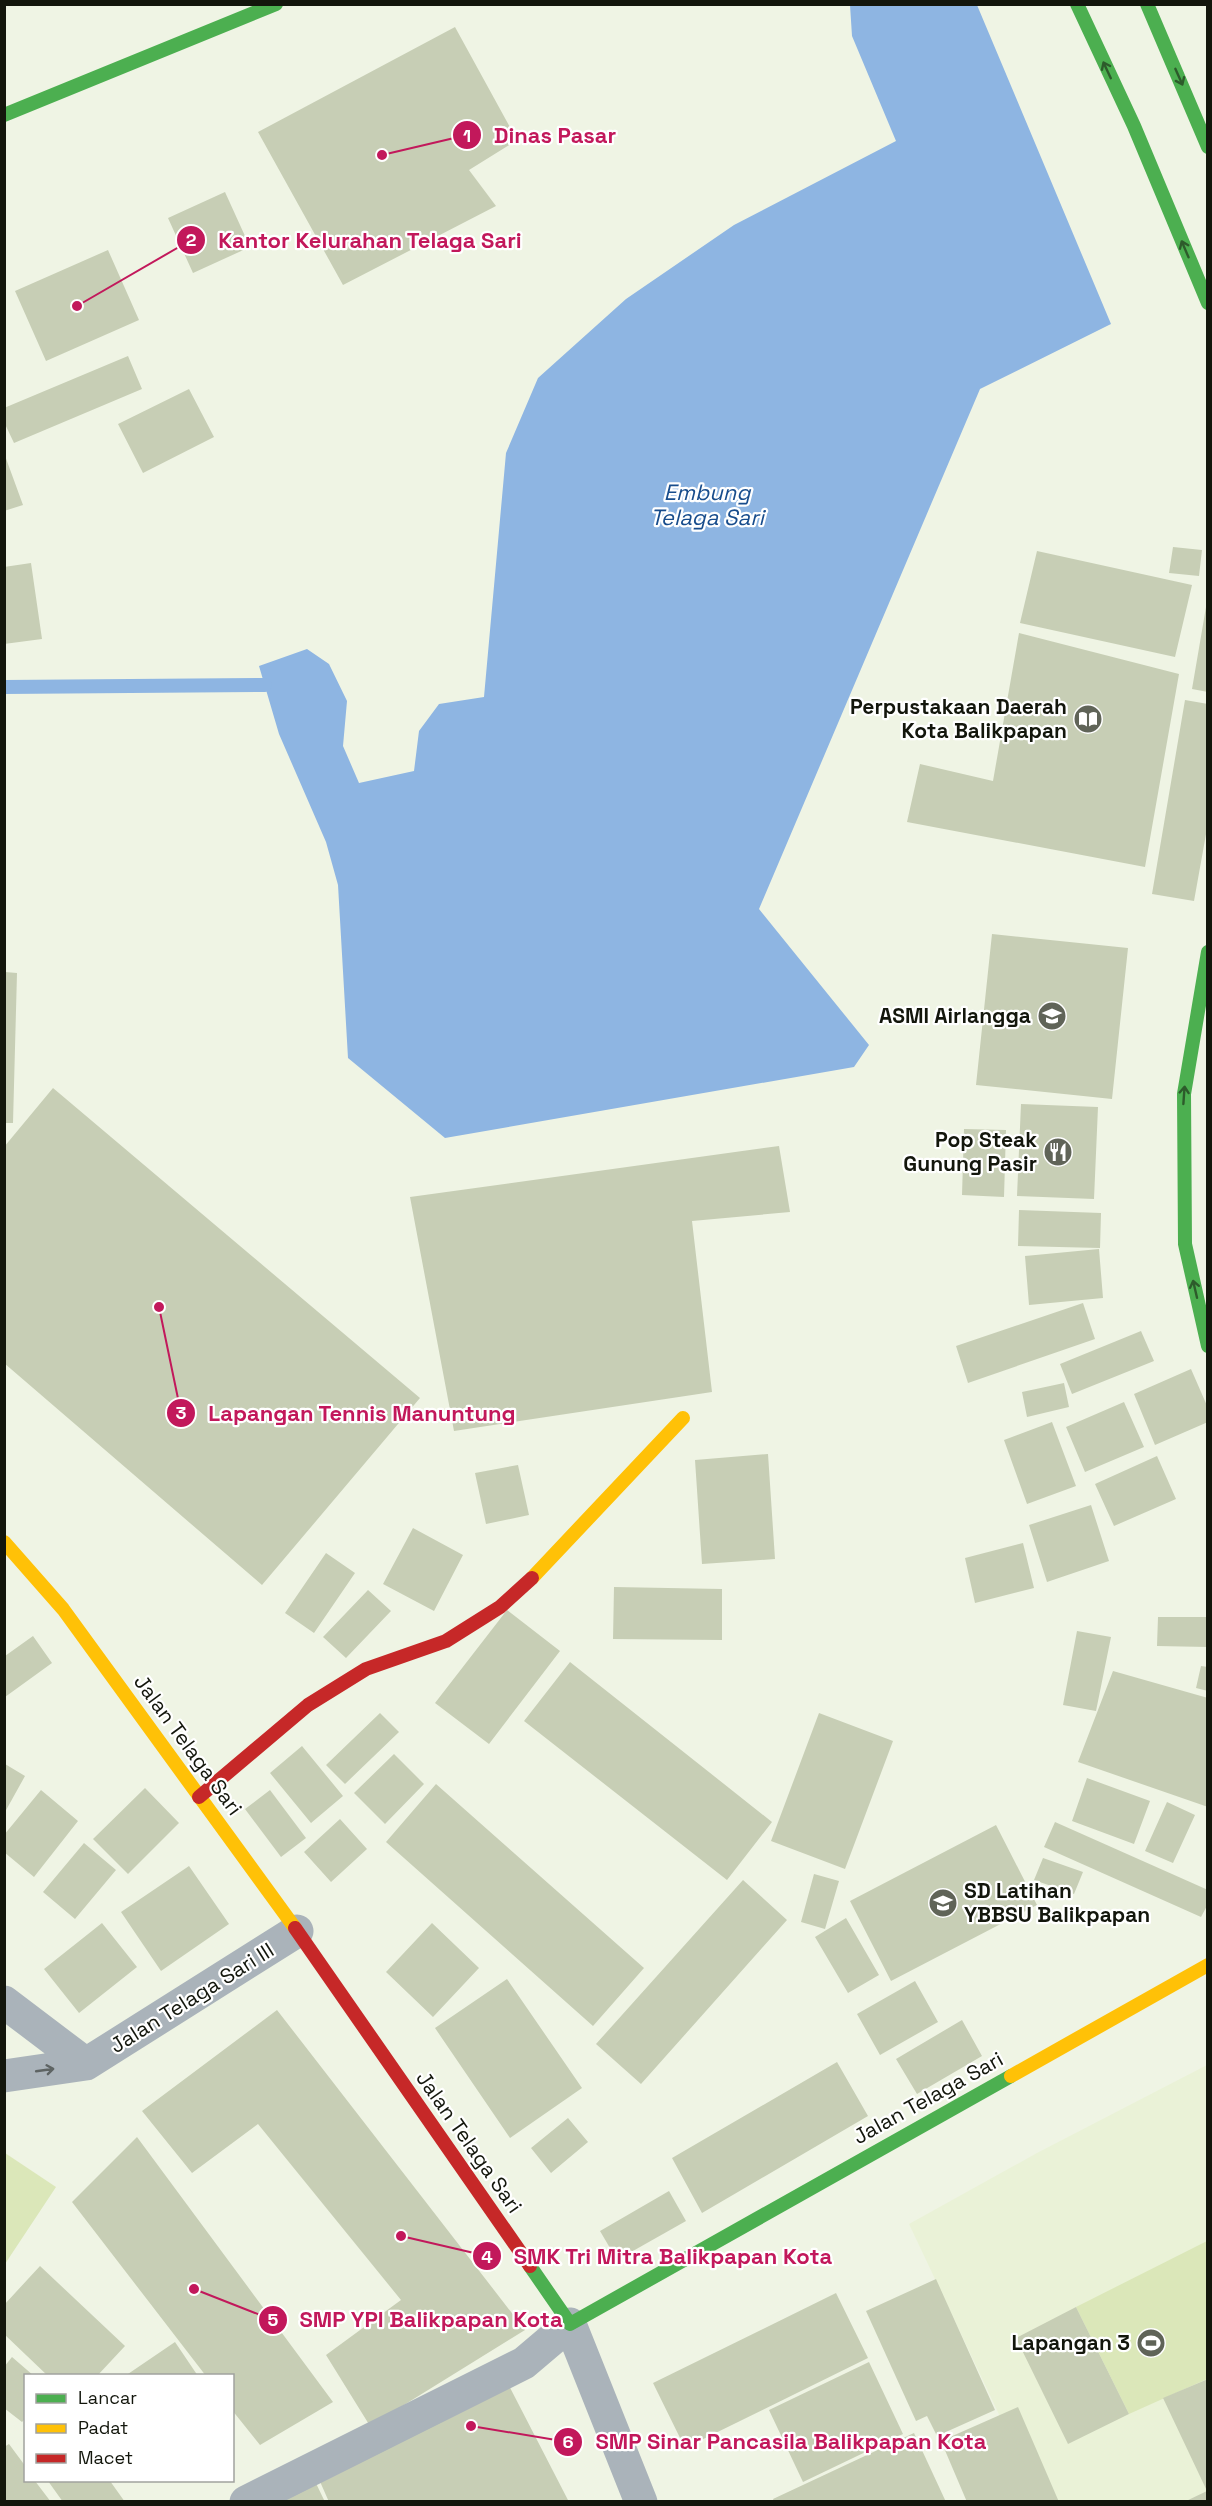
<svg xmlns="http://www.w3.org/2000/svg" width="1212" height="2506" viewBox="0 0 1212 2506" font-family="'Space Grotesk',sans-serif">
  <rect width="100%" height="100%" fill="#eff4e4"/>
  <path fill="#eaf2d7" d="M 1207,2065 L 1207,2501 L 1040,2501 L 909,2224 L 1037,2153 Z"/>
  <path fill="#dbe7b9" d="M 5,2153 L 56,2187 L 5,2264 Z
    M 1207,2241 L 1207,2379 L 1129,2414 L 1076,2307 Z"/>
  <path fill="#8eb5e2" d="M 850,5 L 977,5 L 1111,324 L 980,389 L 759,909 L 869,1045 L 854,1067 L 445,1138 L 348,1058 L 338,885 L 326,842 L 279,734 L 259,666 L 307,649 L 329,664 L 347,701 L 343,746 L 359,783 L 414,771 L 419,731 L 439,704 L 484,697 L 506,453 L 538,378 L 626,299 L 734,225 L 896,141 L 852,36 Z"/>
  <g fill="none" stroke-linecap="round" stroke-linejoin="round">
    <path stroke="#8eb5e2" stroke-width="14" d="M 4,687 L 265,685"/>
  </g>
  <path fill="#c7ceb5" d="M 455,27 L 517,140 L 469,170 L 496,206 L 343,285 L 258,132 Z
    M 225,192 L 250,247 L 193,273 L 168,218 Z
    M 108,250 L 139,320 L 46,361 L 15,291 Z
    M 128,356 L 142,389 L 14,443 L 4,422 L 4,408 Z
    M 189,389 L 214,437 L 143,473 L 118,424 Z
    M 4,453 L 23,505 L 4,511 Z
    M 1173,547 L 1202,550 L 1199,576 L 1169,573 Z
    M 1037,551 L 1192,585 L 1175,657 L 1020,623 Z
    M 31,563 L 42,639 L 4,644 L 4,567 Z
    M 1206,607 L 1208,607 L 1208,692 L 1192,689 Z
    M 1019,633 L 1179,674 L 1145,867 L 907,822 L 920,764 L 993,781 Z
    M 1185,700 L 1208,704 L 1208,823 L 1194,901 L 1152,894 Z
    M 992,934 L 1128,948 L 1112,1099 L 976,1085 Z
    M 5,972 L 17,973 L 13,1123 L 5,1123 Z
    M 53,1088 L 420,1398 L 262,1585 L 4,1363 L 4,1147 Z
    M 1021,1104 L 1098,1107 L 1094,1199 L 1017,1196 Z
    M 964,1129 L 1006,1130 L 1004,1197 L 962,1195 Z
    M 779,1146 L 790,1212 L 692,1221 L 712,1392 L 454,1431 L 410,1197 Z
    M 1019,1210 L 1101,1213 L 1100,1248 L 1018,1246 Z
    M 1099,1249 L 1103,1298 L 1029,1305 L 1025,1256 Z
    M 1083,1303 L 1095,1339 L 968,1383 L 956,1346 Z
    M 1141,1331 L 1154,1361 L 1072,1394 L 1060,1364 Z
    M 1191,1369 L 1208,1408 L 1208,1422 L 1155,1445 L 1134,1394 Z
    M 1064,1383 L 1069,1407 L 1027,1417 L 1022,1392 Z
    M 1124,1402 L 1144,1447 L 1085,1472 L 1066,1427 Z
    M 1052,1422 L 1076,1486 L 1027,1504 L 1004,1440 Z
    M 768,1454 L 775,1559 L 702,1564 L 695,1460 Z
    M 1157,1456 L 1176,1499 L 1114,1526 L 1095,1484 Z
    M 518,1465 L 529,1515 L 486,1524 L 475,1473 Z
    M 1091,1505 L 1109,1561 L 1047,1582 L 1029,1525 Z
    M 413,1528 L 463,1555 L 434,1611 L 383,1584 Z
    M 1023,1543 L 1034,1588 L 975,1603 L 965,1558 Z
    M 326,1553 L 355,1573 L 314,1633 L 285,1613 Z
    M 614,1587 L 722,1589 L 722,1640 L 613,1639 Z
    M 368,1590 L 391,1611 L 346,1658 L 323,1637 Z
    M 507,1610 L 560,1651 L 489,1744 L 435,1703 Z
    M 1158,1617 L 1208,1617 L 1208,1647 L 1157,1646 Z
    M 1077,1631 L 1111,1637 L 1096,1711 L 1063,1705 Z
    M 33,1636 L 52,1663 L 5,1697 L 5,1656 Z
    M 570,1662 L 772,1822 L 727,1880 L 524,1721 Z
    M 1201,1666 L 1208,1667 L 1208,1691 L 1196,1688 Z
    M 1113,1671 L 1208,1698 L 1208,1807 L 1078,1762 Z
    M 380,1713 L 399,1732 L 345,1784 L 326,1765 Z
    M 819,1713 L 893,1741 L 845,1869 L 771,1841 Z
    M 302,1746 L 343,1796 L 311,1823 L 270,1773 Z
    M 394,1754 L 424,1784 L 385,1824 L 354,1793 Z
    M 5,1764 L 25,1776 L 5,1812 Z
    M 1087,1778 L 1150,1801 L 1134,1844 L 1072,1821 Z
    M 436,1784 L 644,1968 L 593,2026 L 386,1842 Z
    M 145,1788 L 179,1823 L 128,1874 L 93,1839 Z
    M 41,1790 L 78,1821 L 34,1877 L 4,1852 L 4,1835 Z
    M 270,1790 L 306,1838 L 281,1857 L 245,1809 Z
    M 1167,1802 L 1195,1815 L 1173,1863 L 1145,1851 Z
    M 340,1819 L 367,1849 L 331,1882 L 304,1852 Z
    M 1055,1822 L 1208,1890 L 1208,1904 L 1201,1917 L 1044,1847 Z
    M 996,1825 L 1037,1905 L 891,1981 L 850,1901 Z
    M 84,1843 L 116,1870 L 75,1919 L 43,1892 Z
    M 1043,1858 L 1083,1872 L 1074,1894 L 1034,1880 Z
    M 189,1866 L 229,1924 L 161,1971 L 121,1912 Z
    M 814,1874 L 839,1881 L 825,1929 L 801,1922 Z
    M 743,1880 L 787,1920 L 641,2084 L 596,2044 Z
    M 846,1918 L 879,1975 L 848,1993 L 815,1937 Z
    M 102,1923 L 137,1967 L 79,2013 L 44,1969 Z
    M 432,1923 L 479,1968 L 433,2017 L 386,1972 Z
    M 507,1979 L 582,2088 L 510,2138 L 435,2028 Z
    M 915,1981 L 938,2022 L 880,2055 L 857,2014 Z
    M 277,2010 L 525,2330 L 370,2426 L 326,2355 L 401,2300 L 258,2124 L 192,2173 L 142,2111 Z
    M 962,2020 L 982,2056 L 917,2094 L 896,2059 Z
    M 837,2062 L 868,2116 L 702,2213 L 672,2158 Z
    M 568,2118 L 588,2142 L 551,2173 L 531,2148 Z
    M 137,2137 L 333,2402 L 260,2445 L 232,2410 L 232,2376 L 206,2376 L 72,2202 Z
    M 669,2191 L 686,2221 L 617,2260 L 600,2231 Z
    M 40,2266 L 125,2346 L 97,2376 L 48,2376 L 4,2334 L 4,2305 Z
    M 936,2279 L 995,2410 L 937,2436 L 927,2416 L 916,2421 L 866,2311 Z
    M 836,2293 L 868,2358 L 685,2448 L 653,2383 Z
    M 1076,2307 L 1129,2414 L 1068,2444 L 1016,2338 Z
    M 175,2342 L 198,2376 L 125,2376 Z
    M 12,2357 L 34,2376 L 26,2376 L 26,2418 L 22,2422 L 4,2408 L 4,2367 Z
    M 869,2362 L 903,2434 L 803,2482 L 769,2410 Z
    M 504,2376 L 569,2502 L 329,2502 L 318,2477 Z
    M 1208,2379 L 1208,2502 L 1184,2502 L 1207,2491 L 1163,2398 Z
    M 1018,2407 L 1059,2502 L 967,2502 L 941,2441 Z
    M 914,2433 L 946,2502 L 774,2502 L 773,2499 Z
    M 9,2444 L 26,2467 L 26,2481 L 35,2481 L 51,2502 L 4,2502 L 4,2447 Z
    M 312,2475 L 325,2502 L 261,2502 Z
    M 48,2481 L 110,2481 L 125,2502 L 63,2502 Z"/>
  <g fill="none" stroke-linecap="round" stroke-linejoin="round">
    <path stroke="#aab3ba" stroke-width="33" d="M 4,2002 L 86,2064 L 297,1931
      M 4,2076 L 86,2064
      M 246,2502 L 524,2363 L 570,2324 L 641,2502"/>
    <path stroke="#4caf50" stroke-width="14" d="M 1077,4 L 1134,126 L 1208,303
      M 1147,4 L 1208,147
      M 4,115 L 276,4
      M 1208,952 L 1184,1094 L 1185,1244 L 1208,1346
      M 530,2266 L 570,2324 L 1011,2076"/>
    <path stroke="#ffc107" stroke-width="14" d="M 4,1542 L 63,1609 L 295,1928
      M 532,1578 L 683,1418
      M 1011,2076 L 1208,1965"/>
    <path stroke="#c62828" stroke-width="14" d="M 199,1797 L 308,1705 L 366,1669 L 446,1641 L 500,1607 L 532,1578
      M 295,1928 L 530,2266"/>
  </g>
  <defs><path id="oneway-shaft" d="M-6 0H5M1.5-3L5.5 0L1.5 3" fill="none" stroke-width="1.6" stroke-linecap="round" stroke-linejoin="round" transform="scale(1.5)"/></defs>
  <g stroke="#2d5b2b">
    <use href="#oneway-shaft" transform="translate(1107 70) rotate(-115)"/>
    <use href="#oneway-shaft" transform="translate(1179 77) rotate(66)"/>
    <use href="#oneway-shaft" transform="translate(1185 249) rotate(-113)"/>
    <use href="#oneway-shaft" transform="translate(1184 1095) rotate(-86)"/>
    <use href="#oneway-shaft" transform="translate(1195 1289) rotate(-103)"/>
  </g>
  <use stroke="#5e6463" href="#oneway-shaft" transform="translate(45 2070) rotate(-8)"/>
  <defs>
    <g id="library-disc" transform="scale(1.5)"><circle r="9.5" fill="#606458" stroke="#fff"/><path d="M-6-4Q-3-5.5-.7-3.5V5Q-3 3-6 4ZM6-4Q3-5.5 .7-3.5V5Q3 3 6 4Z" fill="#fff"/></g>
    <g id="university-disc" transform="scale(1.5)"><circle r="9.5" fill="#606458" stroke="#fff"/><path d="M0-5L7-2L0 1L-7-2ZM-4 1L0 2.5L4 1V4Q0 6-4 4Z" fill="#fff"/></g>
    <g id="restaurant-disc" transform="scale(1.5)"><circle r="9.5" fill="#606458" stroke="#fff"/><path d="M-5-6h1v4h1v-4h1v4h1v-4h1v5L-1.5 .5V6h-2V.5L-5-1ZM5-6V6H3V1.5H1.5Q1.5-4 5-6Z" fill="#fff"/></g>
    <g id="school-disc" transform="scale(1.5)"><circle r="9.5" fill="#606458" stroke="#fff"/><path d="M0-5L7-2L0 1L-7-2ZM-4 1L0 2.5L4 1V4Q0 6-4 4Z" fill="#fff"/></g>
    <g id="stadium-disc" transform="scale(1.5)"><circle r="9.5" fill="#606458" stroke="#fff"/><path d="M0-5a6.5 5 0 1 0 0 10a6.5 5 0 1 0 0-10ZM-3.5-1.8h7v3.6h-7Z" fill="#fff"/></g>
  </defs>
  <g fill-rule="evenodd">
    <use href="#library-disc" x="1088" y="719"/>
    <use href="#university-disc" x="1052" y="1016"/>
    <use href="#restaurant-disc" x="1058" y="1152"/>
    <use href="#school-disc" x="943" y="1903"/>
    <use href="#stadium-disc" x="1151" y="2343"/>
  </g>
  <g text-anchor="middle" stroke-width="4.5" stroke-linejoin="round" paint-order="stroke">
    <g font-size="21" font-weight="bold" fill="#13160c" stroke="#fff" text-anchor="end">
      <text x="1067" y="714">Perpustakaan Daerah<tspan x="1067" dy="24">Kota Balikpapan</tspan></text>
      <text x="1031" y="1023">ASMI Airlangga</text>
      <text x="1037" y="1147">Pop Steak<tspan x="1037" dy="24">Gunung Pasir</tspan></text>
      <text x="964" y="1898" text-anchor="start">SD Latihan<tspan x="964" dy="24">YBBSU Balikpapan</tspan></text>
      <text x="1130" y="2350">Lapangan 3</text>
    </g>
    <g font-size="21" fill="#13160c" stroke="#fff">
      <text transform="translate(188 1745) rotate(54)" y="7">Jalan Telaga Sari</text>
      <text transform="translate(192 1998) rotate(-32)" y="7">Jalan Telaga Sari III</text>
      <text transform="translate(928 2098) rotate(-29)" y="7">Jalan Telaga Sari</text>
      <text transform="translate(469 2142) rotate(55)" y="7">Jalan Telaga Sari</text>
    </g>
    <g font-size="22" font-style="italic" fill="#174c8c" stroke="#fff">
      <text x="707" y="500">Embung<tspan x="707" dy="25">Telaga Sari</tspan></text>
    </g>
  </g>
  <path fill="none" stroke="#c2185b" stroke-width="2" d="M382 155L467 135M77 306L191 240M159 1307L181 1413M401 2236L487 2256M194 2289L273 2320M471 2426L568 2442"/>
  <g fill="#c2185b" stroke="#fff" stroke-width="2">
    <circle cx="382" cy="155" r="6"/>
    <circle cx="77" cy="306" r="6"/>
    <circle cx="159" cy="1307" r="6"/>
    <circle cx="401" cy="2236" r="6"/>
    <circle cx="194" cy="2289" r="6"/>
    <circle cx="471" cy="2426" r="6"/>
    <circle cx="467" cy="135" r="15"/>
    <circle cx="191" cy="240" r="15"/>
    <circle cx="181" cy="1413" r="15"/>
    <circle cx="487" cy="2256" r="15"/>
    <circle cx="273" cy="2320" r="15"/>
    <circle cx="568" cy="2442" r="15"/>
  </g>
  <g font-size="18" text-anchor="middle" font-weight="bold" fill="#fff">
    <text x="467" y="142">1</text>
    <text x="191" y="246">2</text>
    <text x="181" y="1419">3</text>
    <text x="487" y="2263">4</text>
    <text x="273" y="2326">5</text>
    <text x="568" y="2448">6</text>
  </g>
  <g font-size="22" text-anchor="middle" font-weight="bold" fill="#c2185b" stroke="#fff" stroke-width="4.5" stroke-linejoin="round" paint-order="stroke">
    <text x="555" y="143">Dinas Pasar</text>
    <text x="370" y="248">Kantor Kelurahan Telaga Sari</text>
    <text x="362" y="1421">Lapangan Tennis Manuntung</text>
    <text x="673" y="2264">SMK Tri Mitra Balikpapan Kota</text>
    <text x="431" y="2327">SMP YPI Balikpapan Kota</text>
    <text x="791" y="2449">SMP Sinar Pancasila Balikpapan Kota</text>
  </g>
  <rect width="1212" height="2506" fill="none" stroke="#13160c" stroke-width="12"/>
  <rect x="24" y="2374" width="210" height="108" fill="#ffffff" stroke="#a1a29e" stroke-width="1.5"/>
  <rect x="36" y="2394" width="30" height="9" fill="#4caf50" stroke="#a1a29e" stroke-width="1.5"/>
  <text x="78" y="2404" font-size="18" fill="#13160c">Lancar</text>
  <rect x="36" y="2424" width="30" height="9" fill="#ffc107" stroke="#a1a29e" stroke-width="1.5"/>
  <text x="78" y="2434" font-size="18" fill="#13160c">Padat</text>
  <rect x="36" y="2454" width="30" height="9" fill="#c62828" stroke="#a1a29e" stroke-width="1.5"/>
  <text x="78" y="2464" font-size="18" fill="#13160c">Macet</text>
</svg>
